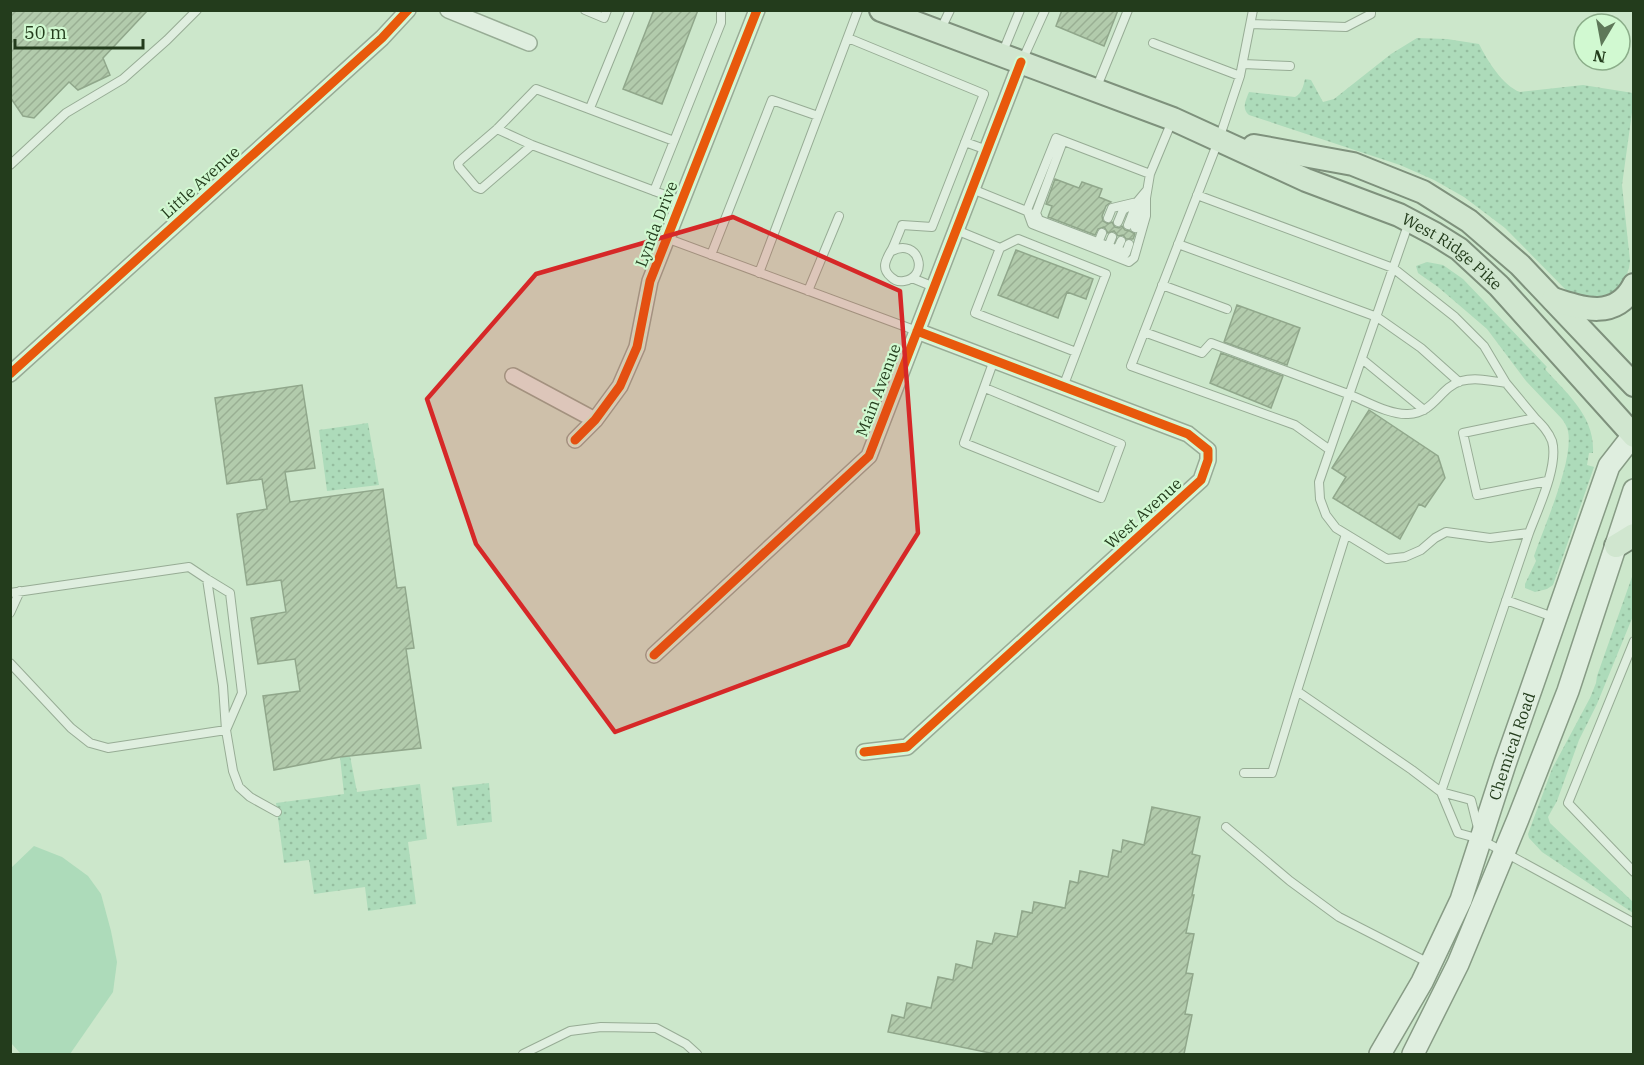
<svg xmlns="http://www.w3.org/2000/svg" width="1644" height="1065" viewBox="0 0 1644 1065" font-family="'IBM Plex Serif',serif">
  <defs>
    <pattern id="grass-dots" width="8" height="8" patternUnits="userSpaceOnUse" patternTransform="scale(1.5)"><rect width="8" height="8" fill="#addbba"/><path d="M2 2h.1M6 6h.1" fill="none" stroke="#95bd9f" stroke-width="1.8" stroke-linecap="round"/></pattern>
    <pattern id="building-hatch" width="6" height="6" patternUnits="userSpaceOnUse" patternTransform="scale(1.5)"><rect width="6" height="6" fill="#b2cbac"/><path d="M-1 1l2-2M0 6l6-6M5 7l2-2" fill="none" stroke="#99af93"/></pattern>
  </defs>
  <rect width="100%" height="100%" fill="#cce7cb"/>
  <path fill="url(#grass-dots)" d="M 1417,38 L 1447,39 L 1479,44 C 1487,60 1503,86 1520,92 L 1583,85 L 1633,93 L 1633,105 L 1622,185 L 1630,261 L 1629,268 L 1624,282 L 1619,288 L 1610,294 L 1599,299 L 1575,296 L 1567,291 L 1505,228 L 1464,197 L 1434,180 L 1400,165 L 1249,115 C 1241,108 1246,100 1249,92 L 1295,97 C 1302,93 1303,87 1305,79 L 1311,80 L 1323,102 L 1334,99 L 1391,54 Z
    M 1427,262 L 1443,265 L 1463,279 L 1547,367 L 1545,369 C 1567,394 1595,416 1593,453 L 1589,453 L 1587,465 L 1594,467 L 1553,585 L 1547,589 L 1535,592 L 1525,588 L 1525,584 L 1536,561 L 1534,556 C 1544,527 1574,460 1568,431 C 1567,427 1565,423 1562,419 L 1526,381 L 1487,329 L 1438,287 L 1418,273 L 1416,266 Z
    M 368,423 L 379,485 L 327,491 L 319,430 Z
    M 1633,574 L 1633,616 L 1597,704 L 1579,740 L 1557,801 L 1548,817 L 1550,823 L 1633,902 L 1633,913 L 1542,852 L 1529,838 L 1528,834 L 1552,769 L 1590,698 L 1596,683 L 1597,676 Z
    M 350,756 L 357,792 L 420,784 L 427,839 L 408,842 L 416,904 L 368,911 L 365,887 L 314,894 L 309,860 L 284,863 L 276,803 L 344,794 L 340,757 Z
    M 489,783 L 492,822 L 457,826 L 452,787 Z"/>
  <path fill="#addbba" d="M 34,846 L 62,857 L 88,876 L 101,894 L 111,931 L 117,962 L 113,992 L 70,1054 L 21,1054 L 11,1043 L 11,868 Z"/>
  <path fill="url(#building-hatch)" stroke="#90a78b" stroke-width="1.5" d="M 10,10 L 148,10 L 103,58 L 110,75 L 78,90 L 69,82 L 34,118 L 23,116 L 10,97 Z
    M 654,10 L 698,10 L 662,104 L 623,89 Z
    M 1062,10 L 1118,10 L 1104,46 L 1056,26 Z
    M 1055,179 L 1079,188 L 1082,182 L 1102,189 L 1099,197 L 1111,202 L 1106,206 L 1102,216 L 1103,221 L 1108,224 L 1112,222 L 1115,227 L 1119,228 L 1122,226 L 1125,230 L 1130,231 L 1135,234 L 1133,239 L 1126,239 L 1123,235 L 1118,236 L 1114,231 L 1108,233 L 1104,227 L 1098,229 L 1095,235 L 1048,217 L 1052,206 L 1046,204 Z
    M 1016,250 L 1093,279 L 1086,299 L 1067,292 L 1058,318 L 998,295 Z
    M 1237,305 L 1300,328 L 1287,365 L 1224,342 Z
    M 1221,353 L 1283,376 L 1271,408 L 1210,383 Z
    M 302,385 L 315,468 L 285,472 L 290,502 L 383,489 L 397,588 L 405,587 L 414,648 L 406,649 L 421,748 L 340,757 L 274,770 L 263,696 L 300,691 L 295,659 L 258,664 L 251,618 L 286,612 L 281,580 L 247,585 L 237,514 L 267,509 L 262,479 L 227,484 L 215,398 Z
    M 1369,410 L 1438,456 L 1445,478 L 1425,507 L 1419,504 L 1400,539 L 1333,498 L 1346,477 L 1332,468 Z
    M 1152,807 L 1200,817 L 1192,854 L 1200,856 L 1192,895 L 1194,895 L 1186,933 L 1194,934 L 1186,973 L 1193,974 L 1185,1014 L 1192,1015 L 1184,1054 L 995,1054 L 888,1032 L 892,1015 L 904,1018 L 907,1003 L 931,1008 L 938,977 L 953,980 L 956,964 L 972,968 L 977,941 L 992,944 L 995,933 L 1017,937 L 1022,911 L 1032,913 L 1034,902 L 1065,908 L 1070,881 L 1078,883 L 1080,871 L 1108,877 L 1113,850 L 1121,852 L 1123,840 L 1144,845 Z"/>
  <g fill="none" stroke-linecap="round" stroke-linejoin="round">
    <g stroke="#97ac95" stroke-width="10">
      <path id="service" d="M 585,10 L 604,18 L 607,10
        M 1253,10 L 1240,76 L 1219,139 L 1131,366 L 1295,425 L 1330,450 L 1409,222
        M 1251,24 L 1346,27 L 1371,14 L 1371,10
        M 940,31 L 950,10
        M 848,38 L 984,94 L 932,227 L 902,225 C 899,233 896,240 893,247 C 888,257 879,267 891,277 C 894,280 899,282 904,281 C 930,277 919,237 892,251
        M 1153,43 L 1240,76
        M 1002,54 L 1020,10
        M 1022,61 L 1045,10
        M 1243,64 L 1290,66
        M 1096,89 L 1128,10
        M 590,108 L 630,10
        M 497,129 L 532,145 L 681,201
        M 1063,141 L 1036,213 L 1039,220 L 1126,253 L 1129,244
        M 965,142 L 987,150
        M 532,145 L 481,189 L 476,187 L 459,167 L 458,163 L 462,159 L 497,129 L 536,89 L 674,141
        M 10,165 L 66,113 L 123,79 L 167,40 L 197,10
        M 1150,174 L 1146,198 L 1146,216 L 1134,258 L 1129,262 L 1032,224 L 1027,210 L 1056,138 L 1150,174 L 1172,121
        M 972,189 L 1029,212
        M 654,191 L 721,23 L 721,10
        M 1197,195 L 1393,268 L 1455,317 L 1484,346 L 1506,383
        M 1108,218 L 1112,208 L 1137,202
        M 1118,222 L 1123,210 L 1128,207
        M 1128,225 L 1137,202 L 1147,190
        M 1135,228 L 1144,204
        M 956,230 L 1000,248 L 1018,239 L 1106,274 L 1063,387
        M 666,238 L 917,331
        M 1098,243 L 1102,233
        M 1178,244 L 1377,317 L 1421,348 L 1459,382
        M 1108,247 L 1112,237
        M 1000,248 L 975,313 L 1076,352
        M 1117,250 L 1121,241
        M 711,255 L 772,100 L 818,116
        M 759,273 L 858,10
        M 912,278 L 934,287
        M 1162,285 L 1227,309
        M 808,291 L 839,216
        M 1144,332 L 1202,353 L 1211,343 C 1257,360 1302,377 1348,394 C 1366,401 1389,415 1408,414 C 1435,413 1439,388 1461,381 C 1476,377 1491,381 1506,383 L 1535,418
        M 1362,359 L 1424,410
        M 985,388 L 1121,444 L 1101,498 L 964,443 L 994,360
        M 1330,450 L 1319,482 L 1320,499 L 1326,515 L 1336,528 L 1387,559 L 1405,557 L 1421,550 L 1435,538 L 1446,532 L 1490,538 L 1529,533 C 1538,509 1559,465 1552,441 C 1548,431 1542,425 1535,418 L 1463,433 L 1477,495 L 1547,481
        M 1346,534 L 1297,691 L 1412,770 L 1441,792 L 1458,833 L 1480,839 L 1634,923
        M 207,579 L 230,593 L 242,693 L 226,730 L 233,771 L 239,787 L 250,797 L 277,812
        M 10,593 L 189,567 L 207,579 L 223,686 L 226,730 L 108,748 L 90,743 L 71,728 L 10,663
        M 1506,600 L 1556,618
        M 10,613 L 20,591
        M 1634,641 L 1568,803 L 1634,872
        M 1244,773 L 1272,773 L 1297,691
        M 1226,827 L 1290,881 L 1339,917 L 1429,963
        M 1478,828 L 1471,800 L 1441,792 L 1529,533
        M 523,1054 L 570,1031 L 601,1027 L 656,1028 L 686,1044 L 697,1054"/>
    </g>
    <g stroke="#97ac95" stroke-width="18">
      <path id="minor" d="M 448,10 L 529,43
        M 10,374 L 382,38 L 408,10
        M 513,376 L 595,420
        M 575,440 L 595,420 L 620,386 L 637,347 L 650,281 L 757,10
        M 654,655 L 869,456 L 1021,62
        M 864,752 L 907,747 L 1201,480 L 1208,460 L 1208,450 L 1188,434 L 917,331"/>
    </g>
    <g stroke="#879b85" stroke-width="24">
      <g id="secondary">
        <path id="s1" d="M 1380,1054 L 1422,982 L 1461,900 L 1505,764 L 1609,466 L 1634,434"/>
        <path d="M 1413,1054 L 1458,964 L 1518,819 L 1568,691 L 1634,490"/>
      </g>
    </g>
    <g stroke="#7e917c" stroke-width="26">
      <g id="primary">
        <path id="s2" d="M 881,10 L 1173,119 L 1306,180 L 1399,215 L 1435,234 L 1459,249 L 1499,286 L 1634,436"/>
        <path d="M 1254,146 L 1353,164 L 1423,192 L 1469,221 L 1520,265 L 1634,385"/>
        <path d="M 1553,299 C 1583,309 1616,320 1634,285"/>
        <path d="M 1616,546 L 1634,535"/>
      </g>
    </g>
    <use href="#service" stroke="#dfeedf" stroke-width="8"/>
    <use href="#minor" stroke="#dfeedf" stroke-width="15"/>
    <use href="#secondary" stroke="#dfeedf" stroke-width="21"/>
    <use href="#primary" stroke="#d0e6cf" stroke-width="22"/>
    <g stroke="#d1f9d1" stroke-width="13">
      <path id="cycleway" d="M 10,374 L 382,38 L 408,10
        M 575,440 L 595,420 L 620,386 L 637,347 L 650,281 L 757,10
        M 654,655 L 869,456 L 1021,62
        M 864,752 L 907,747 L 1201,480 L 1208,460 L 1208,450 L 1188,434 L 917,331"/>
    </g>
    <use href="#cycleway" stroke="#e8590c" stroke-width="9"/>
  </g>
  <path fill="#d62828" fill-opacity="0.2" stroke="#d62828" stroke-width="4.5" stroke-linejoin="round" d="M 733,217 L 900,291 L 918,533 L 848,645 L 615,732 L 476,544 L 427,399 L 536,274 Z"/>
  <g text-anchor="middle" stroke-width="4.5" stroke-linejoin="round" paint-order="stroke">
    <g font-size="16" fill="#233c1c" stroke="#d1f9d1">
      <text transform="translate(200 182) rotate(-42)" y="6">Little Avenue</text>
      <text transform="translate(656 224) rotate(-69)" y="6">Lynda Drive</text>
      <text dy="6" stroke="none"><textPath href="#s2" startOffset="622">West Ridge Pike</textPath></text>
      <text transform="translate(878 390) rotate(-69)" y="6">Main Avenue</text>
      <text transform="translate(1143 513) rotate(-42)" y="6">West Avenue</text>
      <text dy="6" stroke="none"><textPath href="#s1" startOffset="336">Chemical Road</textPath></text>
    </g>
  </g>
  <rect width="1644" height="1065" fill="none" stroke="#233c1c" stroke-width="24"/>
  <g transform="translate(1602 42) rotate(190)"><circle r="28" fill="#d1f9d1" stroke="#8bad89" stroke-width="1.5"/>
  <path d="M0-4.5L10 22L0 15L-10 22Z" fill="#5e7859"/>
  <text y="-9" font-size="16" font-weight="bold" text-anchor="middle" fill="#233c1c">N</text>
  </g>
  <path d="M15 39v9h128v-9" fill="none" stroke="#233c1c" stroke-width="3"/>
  <text x="24" y="39" font-size="18" fill="#233c1c" stroke="#d1f9d1" stroke-width="4.5" paint-order="stroke">50 m</text>
</svg>
